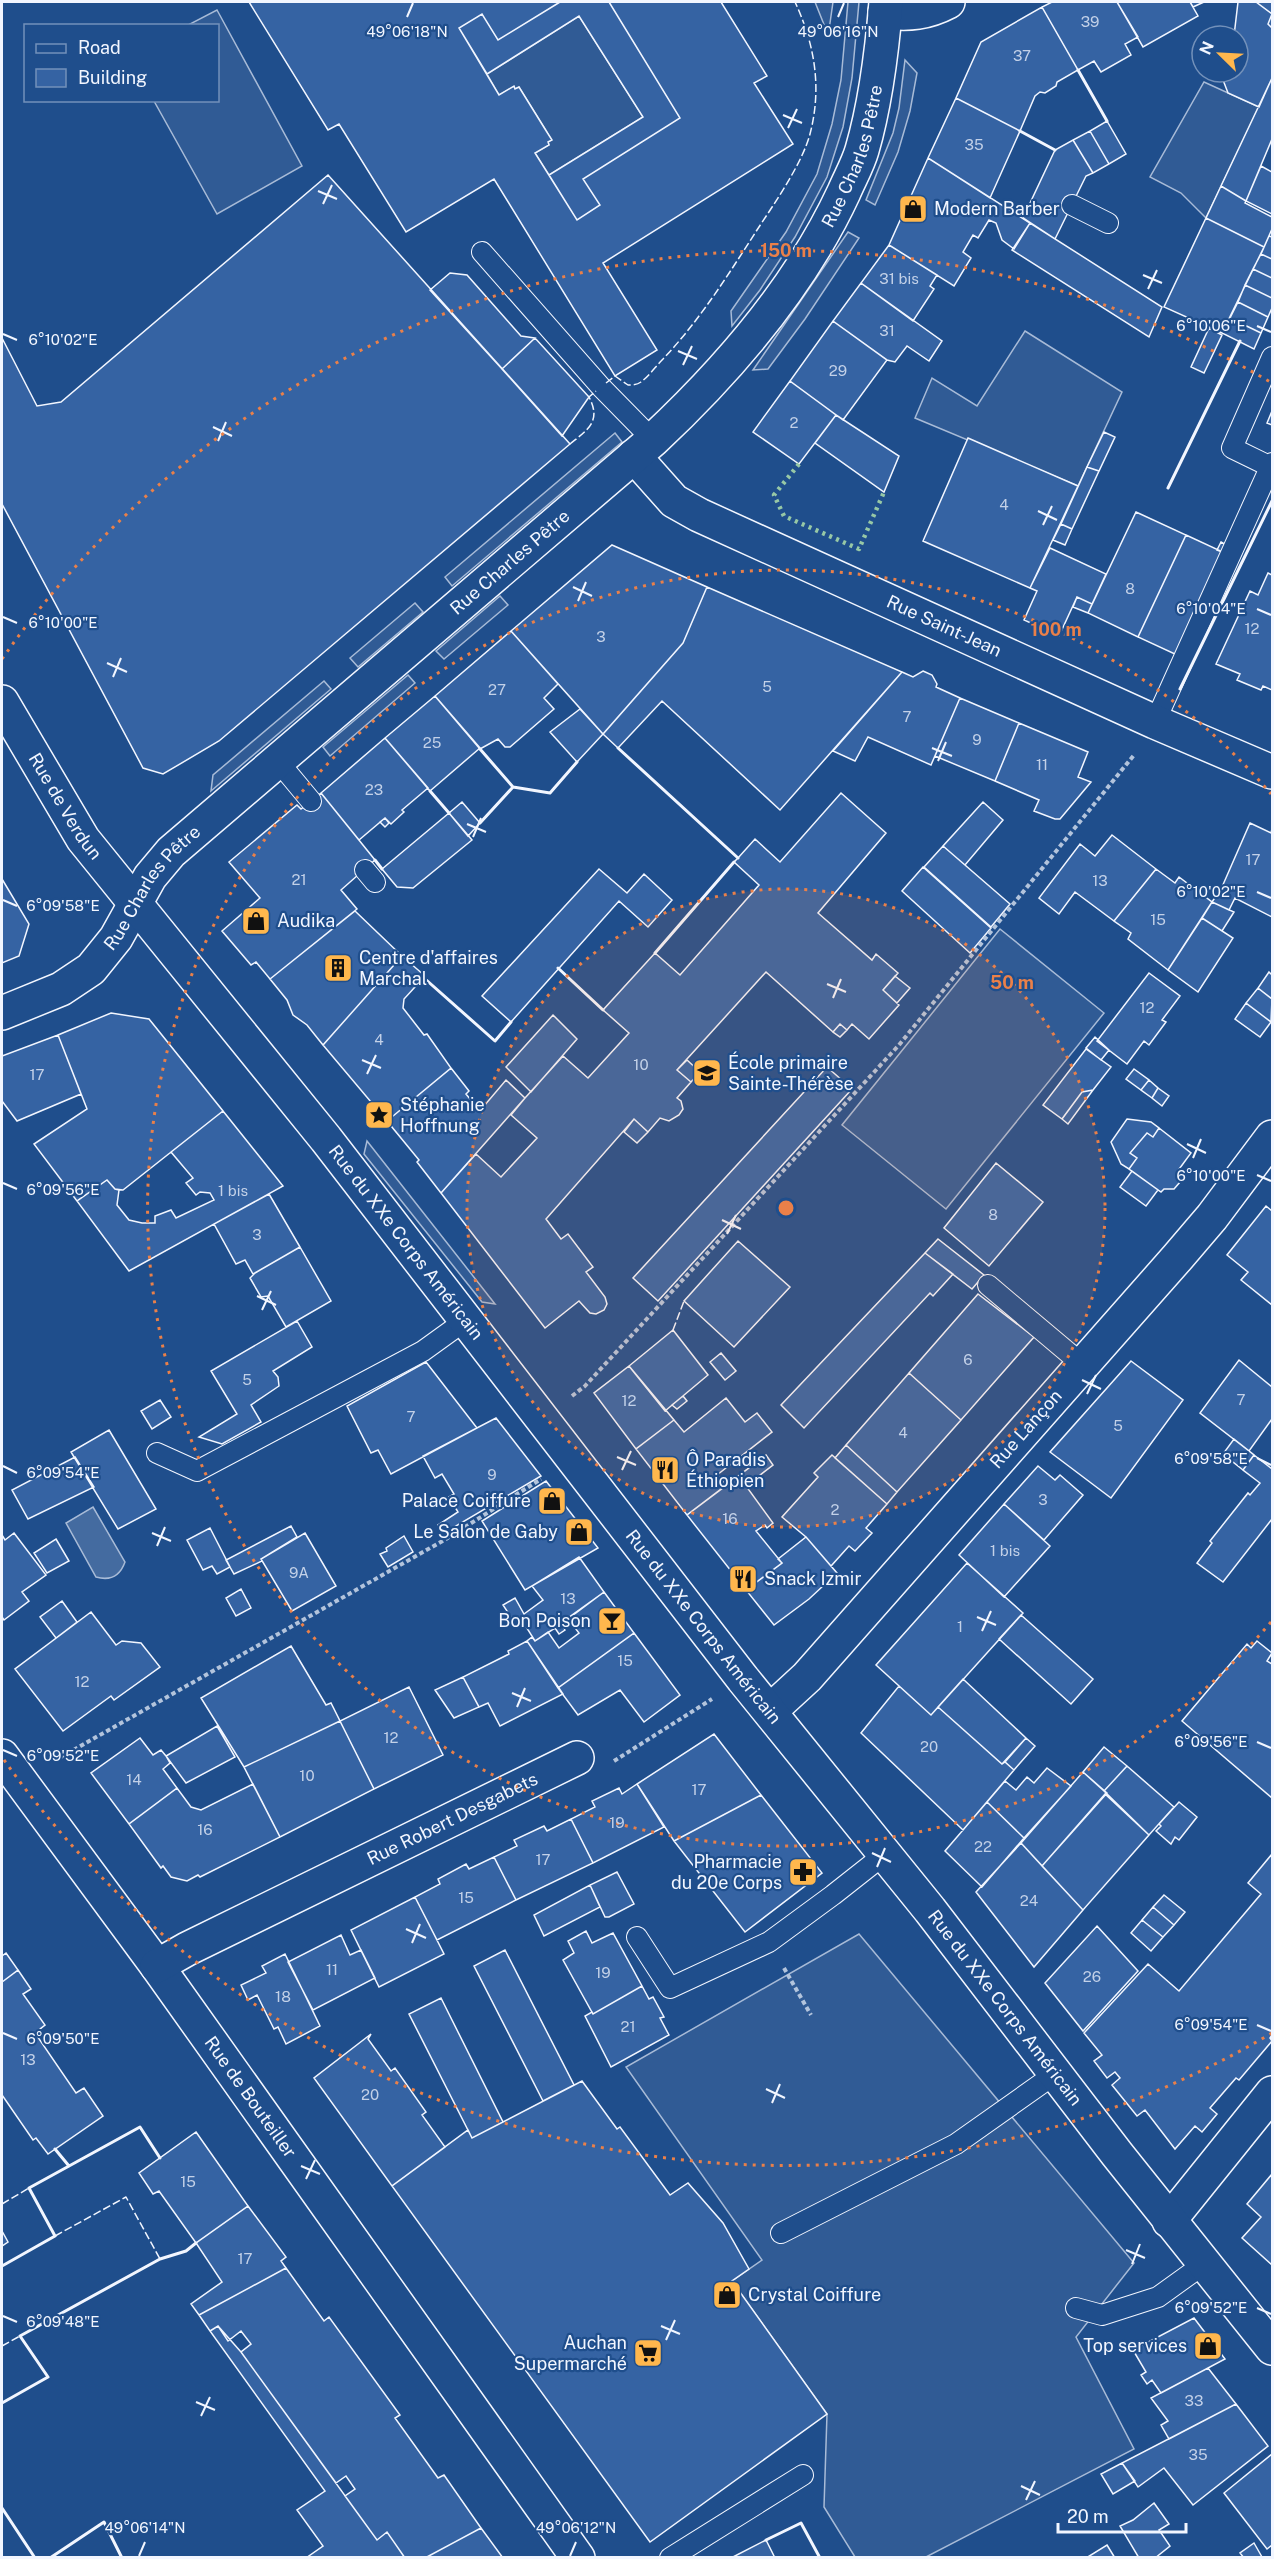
<svg xmlns="http://www.w3.org/2000/svg" width="1274" height="2559" viewBox="0 0 1274 2559" font-family="'Public Sans',sans-serif">
  <rect width="100%" height="100%" fill="#1f4e8c"/>
  <path fill="#305b95" stroke="#a8bbd7" stroke-width="1.5" d="M 815,2 L 833,2 L 829,30 L 825,27 Z
    M 848,2 L 859,2 L 852,78 L 843,127 L 827,177 L 795,237 L 760,290 L 732,326 L 731,311 L 786,232 L 817,174 L 832,124 L 841,80 Z
    M 217,10 L 302,166 L 217,214 L 154,101 L 218,100 L 218,26 L 188,25 Z
    M 579,16 L 643,117 L 549,175 L 535,153 L 549,145 L 548,142 L 551,140 L 545,129 L 519,87 L 515,89 L 514,87 L 499,95 L 487,74 Z
    M 905,60 L 917,73 L 910,111 L 898,152 L 875,205 L 866,200 L 893,133 L 899,108 Z
    M 1204,82 L 1259,107 L 1206,218 L 1181,193 L 1150,177 Z
    M 848,232 L 859,238 L 805,319 L 768,369 L 753,370 Z
    M 1025,331 L 1122,392 L 1078,486 L 915,418 L 932,378 L 977,406 Z
    M 615,433 L 622,442 L 452,586 L 445,577 Z
    M 500,596 L 508,605 L 444,659 L 436,651 Z
    M 415,603 L 423,612 L 358,667 L 350,658 Z
    M 408,675 L 415,683 L 330,756 L 323,747 Z
    M 324,681 L 331,689 L 211,791 L 213,775 Z
    M 1000,929 L 1104,1013 L 946,1209 L 842,1125 Z
    M 367,1141 L 495,1304 L 482,1302 L 364,1154 Z
    M 859,1934 L 1134,2263 L 1076,2337 L 1134,2449 L 926,2557 L 855,2557 L 824,2507 L 827,2414 L 732,2281 L 762,2260 L 626,2067 Z"/>
  <path fill="#446ba0" stroke="#a8bbd7" stroke-width="1.5" d="M 93,1507 L 125,1562 C 120,1576 110,1581 96,1577 L 66,1523 Z"/>
  <path fill="#3563a3" stroke="#f2f6ff" stroke-width="1.5" d="M 249,2 L 560,2 L 498,40 L 482,14 L 459,28 L 499,95 L 514,86 L 515,89 L 519,87 L 545,129 L 552,140 L 548,142 L 549,145 L 535,153 L 577,220 L 600,205 L 583,179 L 680,118 L 609,2 L 721,2 L 767,76 L 754,83 L 793,144 L 603,263 L 657,350 L 615,376 L 494,179 L 406,232 L 339,124 L 328,130 Z
    M 560,2 L 609,2 L 680,118 L 583,179 L 600,205 L 577,220 L 549,175 L 643,117 L 579,16 L 487,74 L 459,28 L 482,14 L 498,40 Z
    M 1052,2 L 1117,2 L 1138,37 L 1125,44 L 1131,55 L 1101,72 L 1094,61 L 1078,70 L 1042,7 Z
    M 1117,2 L 1190,2 L 1198,16 L 1143,47 Z
    M 1190,2 L 1204,2 L 1193,7 Z
    M 1238,2 L 1256,2 L 1272,14 L 1268,24 L 1272,28 L 1272,78 L 1259,107 L 1228,93 L 1220,72 L 1238,72 L 1238,36 L 1234,36 Z
    M 1256,2 L 1272,2 L 1272,28 L 1268,24 L 1272,14 Z
    M 1042,7 L 1078,70 L 1057,82 L 1056,86 L 1045,93 L 1040,92 L 1035,96 L 1020,131 L 956,98 L 981,42 Z
    M 1272,78 L 1272,139 L 1246,201 L 1221,186 Z
    M 956,98 L 1020,131 L 990,198 L 928,158 Z
    M 1107,121 L 1126,154 L 1109,164 L 1090,131 Z
    M 1090,131 L 1109,164 L 1093,173 L 1073,140 Z
    M 1073,140 L 1093,173 L 1086,176 L 1055,239 L 1023,218 L 1055,150 Z
    M 928,158 L 1030,223 L 1014,249 L 1002,240 L 996,223 L 989,220 L 978,238 L 973,235 L 963,252 L 971,258 L 954,286 L 889,245 Z
    M 1261,166 L 1272,172 L 1272,214 L 1246,201 Z
    M 328,175 L 570,444 L 219,741 L 163,774 L 143,768 L 2,504 L 2,338 L 37,406 L 61,402 Z
    M 1221,186 L 1246,201 L 1245,203 L 1272,217 L 1272,229 L 1264,247 L 1206,218 Z
    M 1206,218 L 1264,247 L 1222,333 L 1164,307 Z
    M 1030,223 L 1162,307 L 1149,337 L 1012,250 Z
    M 1269,236 L 1272,237 L 1272,259 L 1261,254 Z
    M 889,245 L 937,275 L 930,286 L 934,289 L 913,321 L 861,283 Z
    M 1261,254 L 1272,259 L 1272,278 L 1253,269 Z
    M 1253,269 L 1272,278 L 1272,298 L 1245,285 Z
    M 450,273 L 467,275 L 521,336 L 535,338 L 502,369 L 430,290 Z
    M 861,283 L 942,341 L 929,361 L 907,346 L 895,362 L 887,360 L 833,321 Z
    M 1245,285 L 1272,298 L 1272,308 L 1268,317 L 1238,302 Z
    M 1238,302 L 1268,317 L 1261,333 L 1230,318 Z
    M 1230,318 L 1261,333 L 1254,349 L 1222,333 Z
    M 833,321 L 887,360 L 843,420 L 790,381 Z
    M 1209,328 L 1222,335 L 1204,373 L 1191,367 Z
    M 535,338 L 589,397 L 562,436 L 502,369 Z
    M 790,381 L 836,415 L 799,464 L 753,432 Z
    M 1272,411 L 1272,425 L 1267,423 Z
    M 836,415 L 899,456 L 884,492 L 815,443 Z
    M 1104,432 L 1115,437 L 1099,471 L 1087,467 Z
    M 968,438 L 1078,486 L 1030,588 L 923,541 Z
    M 1087,467 L 1099,471 L 1072,529 L 1061,524 Z
    M 1136,512 L 1186,535 L 1138,637 L 1088,613 Z
    M 1061,524 L 1072,529 L 1065,545 L 1053,540 Z
    M 1186,535 L 1225,553 L 1177,655 L 1138,637 Z
    M 1221,542 L 1228,546 L 1225,553 L 1217,550 Z
    M 612,545 L 707,587 L 683,643 L 603,734 L 511,631 Z
    M 1050,548 L 1106,574 L 1092,604 L 1077,597 L 1059,636 L 1024,620 L 1037,591 L 1030,588 Z
    M 1268,573 L 1272,575 L 1272,690 L 1263,686 L 1261,690 L 1237,680 L 1240,674 L 1216,664 L 1250,591 L 1258,595 Z
    M 707,587 L 902,672 L 780,810 L 662,701 L 618,748 L 603,734 L 683,643 Z
    M 1077,597 L 1092,604 L 1088,613 L 1073,607 Z
    M 511,631 L 558,684 L 544,698 L 554,709 L 510,747 L 505,747 L 498,739 L 480,749 L 435,696 Z
    M 923,671 L 932,675 L 937,684 L 936,687 L 960,698 L 931,765 L 868,737 L 855,761 L 833,751 L 902,672 L 913,677 Z
    M 435,696 L 480,748 L 430,791 L 385,738 Z
    M 960,698 L 1019,723 L 995,781 L 935,756 Z
    M 580,709 L 603,734 L 577,762 L 550,732 Z
    M 1019,723 L 1088,752 L 1078,777 L 1091,782 L 1060,819 L 1055,819 L 1034,811 L 1039,800 L 995,781 Z
    M 385,738 L 428,788 L 402,810 L 404,812 L 391,824 L 385,818 L 359,840 L 321,793 Z
    M 321,793 L 375,860 L 341,890 L 357,909 L 270,979 L 256,962 L 251,965 L 222,931 L 260,898 L 229,862 L 297,805 L 301,809 Z
    M 841,793 L 886,833 L 818,913 L 872,960 L 876,954 L 898,973 L 883,990 L 899,1005 L 869,1039 L 852,1024 L 847,1030 L 840,1024 L 833,1032 L 766,972 L 677,1070 L 691,1082 L 677,1098 L 681,1101 L 683,1109 L 679,1115 L 669,1121 L 660,1118 L 648,1132 L 634,1119 L 546,1219 L 561,1239 L 568,1234 L 593,1267 L 586,1272 L 605,1297 L 607,1304 L 604,1310 L 596,1314 L 590,1313 L 579,1301 L 545,1328 L 441,1193 L 476,1154 L 501,1177 L 537,1138 L 511,1115 L 525,1098 L 563,1056 L 588,1078 L 629,1033 L 603,1010 L 655,953 L 680,975 L 759,885 L 734,862 L 738,858 L 755,839 L 780,862 Z
    M 462,802 L 480,823 L 468,836 L 449,813 Z
    M 983,802 L 1003,820 L 965,865 L 943,846 Z
    M 449,813 L 472,840 L 413,888 L 397,887 L 382,869 Z
    M 385,818 L 389,823 L 385,827 L 380,822 Z
    M 1250,823 L 1271,833 L 1272,829 L 1272,917 L 1235,898 L 1229,910 L 1212,902 L 1222,887 Z
    M 1112,835 L 1156,869 L 1114,921 L 1075,892 L 1059,914 L 1039,898 L 1080,844 L 1095,856 Z
    M 943,846 L 1010,904 L 991,927 L 924,867 Z
    M 923,867 L 991,928 L 970,953 L 902,891 Z
    M 599,869 L 627,893 L 644,874 L 672,900 L 648,927 L 619,901 L 511,1022 L 482,996 Z
    M 1156,869 L 1175,883 L 1179,877 L 1212,902 L 1168,970 L 1128,939 L 1131,933 L 1114,921 Z
    M 2,879 L 29,924 L 19,956 L 2,963 Z
    M 1212,902 L 1234,912 L 1222,931 L 1202,918 Z
    M 355,911 L 402,956 L 323,1045 L 307,1025 L 293,1015 L 287,1000 L 270,979 Z
    M 1202,918 L 1233,938 L 1198,992 L 1168,970 Z
    M 402,956 L 425,976 L 404,999 L 403,1008 L 424,1035 L 427,1034 L 451,1068 L 387,1121 L 323,1045 Z
    M 1269,972 L 1272,975 L 1272,999 L 1258,988 Z
    M 1149,973 L 1180,996 L 1162,1020 L 1166,1022 L 1149,1045 L 1144,1041 L 1127,1064 L 1097,1041 Z
    M 895,976 L 910,988 L 897,1003 L 883,990 Z
    M 1258,988 L 1272,999 L 1271,1022 L 1246,1003 Z
    M 1246,1003 L 1271,1022 L 1260,1037 L 1235,1019 Z
    M 111,1013 L 149,1019 L 223,1111 L 123,1190 L 115,1189 L 107,1180 L 77,1201 L 34,1144 L 87,1109 L 58,1035 Z
    M 553,1015 L 577,1039 L 531,1092 L 506,1067 Z
    M 840,1024 L 847,1030 L 840,1037 L 833,1032 Z
    M 58,1035 L 81,1094 L 17,1121 L 2,1101 L 2,1056 Z
    M 1095,1037 L 1109,1050 L 1101,1060 L 1086,1048 Z
    M 1086,1049 L 1111,1067 L 1093,1090 L 1082,1092 L 1062,1119 L 1043,1105 Z
    M 687,1060 L 700,1072 L 691,1082 L 677,1070 Z
    M 827,1067 L 852,1089 L 658,1301 L 633,1278 Z
    M 451,1068 L 469,1091 L 466,1094 L 475,1105 L 484,1106 L 506,1080 L 525,1098 L 441,1193 L 417,1162 L 419,1160 L 387,1121 Z
    M 1134,1069 L 1149,1080 L 1141,1090 L 1126,1079 Z
    M 1149,1080 L 1158,1088 L 1152,1098 L 1141,1090 Z
    M 1158,1088 L 1169,1096 L 1162,1106 L 1152,1098 Z
    M 1093,1090 L 1068,1124 L 1062,1119 L 1082,1092 Z
    M 223,1111 L 283,1186 L 129,1271 L 77,1201 L 107,1180 L 115,1189 L 119,1190 L 117,1205 L 129,1220 L 142,1223 L 155,1223 L 155,1216 L 171,1210 L 176,1218 L 214,1200 L 210,1193 L 200,1192 L 196,1195 L 186,1183 L 193,1178 L 171,1152 Z
    M 634,1119 L 648,1132 L 637,1143 L 624,1132 Z
    M 1127,1119 L 1151,1122 L 1159,1128 L 1153,1137 L 1147,1133 L 1130,1153 L 1137,1158 L 1129,1169 L 1121,1164 L 1111,1142 Z
    M 1159,1128 L 1191,1153 L 1177,1172 L 1180,1182 L 1174,1189 L 1164,1189 L 1161,1192 L 1129,1169 L 1137,1158 L 1130,1153 L 1147,1133 L 1153,1137 Z
    M 996,1163 L 1043,1202 L 989,1266 L 944,1228 Z
    M 1132,1171 L 1158,1190 L 1146,1206 L 1120,1187 Z
    M 269,1194 L 300,1247 L 253,1274 L 245,1260 L 236,1264 L 214,1224 Z
    M 1266,1206 L 1272,1211 L 1272,1305 L 1241,1280 L 1248,1272 L 1227,1255 Z
    M 938,1239 L 984,1275 L 972,1289 L 925,1253 Z
    M 738,1241 L 790,1287 L 734,1347 L 684,1301 Z
    M 300,1247 L 331,1301 L 286,1327 L 268,1296 L 261,1297 L 250,1278 L 255,1273 Z
    M 925,1253 L 953,1274 L 933,1296 L 930,1293 L 804,1428 L 781,1405 Z
    M 978,1294 L 1034,1337 L 961,1420 L 909,1373 Z
    M 297,1321 L 312,1347 L 273,1371 L 278,1377 L 279,1386 L 251,1405 L 261,1422 L 222,1444 L 199,1437 L 237,1414 L 211,1371 Z
    M 673,1330 L 708,1375 L 665,1411 L 629,1366 Z
    M 721,1353 L 736,1371 L 725,1380 L 710,1362 Z
    M 1239,1360 L 1272,1387 L 1272,1419 L 1249,1451 L 1200,1413 Z
    M 1131,1361 L 1183,1400 L 1111,1498 L 1050,1452 Z
    M 426,1362 L 477,1428 L 391,1474 L 378,1450 L 371,1453 L 347,1406 Z
    M 629,1366 L 674,1420 L 636,1449 L 594,1393 Z
    M 909,1373 L 961,1420 L 897,1492 L 846,1445 Z
    M 683,1396 L 687,1401 L 677,1409 L 672,1405 Z
    M 726,1398 L 745,1422 L 757,1413 L 772,1432 L 717,1475 L 727,1485 L 687,1515 L 636,1449 L 674,1420 L 684,1432 Z
    M 160,1400 L 171,1417 L 152,1429 L 141,1411 Z
    M 496,1418 L 541,1476 L 444,1533 L 438,1525 L 458,1512 L 449,1497 L 454,1494 L 442,1474 L 435,1478 L 423,1456 Z
    M 109,1430 L 156,1509 L 118,1529 L 71,1452 Z
    M 1234,1439 L 1254,1455 L 1243,1470 L 1223,1454 Z
    M 846,1445 L 897,1492 L 887,1504 L 835,1458 Z
    M 766,1455 L 773,1465 L 746,1486 L 773,1523 L 767,1528 L 765,1525 L 756,1531 L 782,1563 L 746,1590 L 687,1515 Z
    M 832,1455 L 887,1504 L 866,1528 L 872,1533 L 855,1551 L 849,1546 L 831,1566 L 806,1537 L 782,1517 L 818,1477 L 814,1473 Z
    M 1254,1455 L 1272,1469 L 1272,1519 L 1223,1582 L 1197,1563 L 1212,1543 L 1210,1541 L 1248,1493 L 1250,1495 L 1260,1483 L 1243,1470 Z
    M 75,1457 L 94,1487 L 28,1519 L 12,1490 Z
    M 1038,1466 L 1055,1480 L 1060,1475 L 1083,1495 L 1044,1540 L 1004,1504 Z
    M 546,1481 L 598,1548 L 525,1590 L 482,1521 Z
    M 1004,1504 L 1050,1546 L 1004,1597 L 959,1555 Z
    M 291,1526 L 297,1537 L 261,1559 L 262,1561 L 234,1574 L 226,1560 Z
    M 210,1528 L 230,1567 L 217,1574 L 212,1566 L 203,1570 L 187,1540 Z
    M 14,1533 L 46,1575 L 22,1592 L 29,1601 L 4,1620 L 2,1617 L 2,1535 L 5,1540 Z
    M 305,1533 L 336,1586 L 292,1611 L 261,1559 Z
    M 404,1536 L 413,1552 L 388,1567 L 380,1554 L 387,1551 L 386,1548 Z
    M 806,1537 L 837,1573 L 809,1599 L 774,1625 L 746,1590 L 782,1563 L 778,1559 Z
    M 56,1539 L 69,1561 L 47,1573 L 34,1553 Z
    M 579,1557 L 604,1592 L 561,1623 L 565,1630 L 559,1634 L 555,1628 L 535,1641 L 520,1617 L 513,1620 L 503,1605 L 515,1598 L 524,1614 L 543,1600 L 532,1586 Z
    M 967,1563 L 1023,1613 L 931,1715 L 876,1665 Z
    M 241,1589 L 251,1608 L 236,1616 L 226,1598 Z
    M 604,1592 L 634,1633 L 558,1688 L 527,1641 L 532,1637 L 535,1641 L 548,1632 L 559,1648 L 579,1633 L 568,1619 Z
    M 62,1601 L 77,1622 L 56,1638 L 40,1617 Z
    M 91,1612 L 116,1645 L 122,1641 L 141,1643 L 160,1667 L 114,1700 L 111,1696 L 63,1731 L 15,1669 Z
    M 1021,1615 L 1093,1679 L 1071,1704 L 999,1639 Z
    M 634,1633 L 680,1695 L 644,1722 L 620,1690 L 578,1715 L 558,1688 Z
    M 527,1641 L 563,1694 L 500,1726 L 488,1703 L 479,1707 L 463,1677 L 509,1654 L 508,1651 Z
    M 1257,1641 L 1272,1653 L 1267,1661 L 1272,1664 L 1272,1798 L 1182,1721 L 1247,1644 L 1251,1648 Z
    M 291,1646 L 326,1705 L 331,1703 L 340,1721 L 244,1767 L 201,1698 Z
    M 463,1677 L 479,1707 L 454,1718 L 435,1690 Z
    M 963,1679 L 1026,1738 L 1002,1764 L 938,1707 Z
    M 899,1686 L 931,1715 L 938,1707 L 1002,1764 L 1005,1762 L 1014,1770 L 963,1830 L 861,1733 Z
    M 409,1687 L 443,1755 L 374,1789 L 340,1721 Z
    M 340,1721 L 374,1789 L 280,1837 L 244,1767 Z
    M 217,1726 L 235,1757 L 186,1783 L 166,1756 Z
    M 714,1734 L 761,1795 L 674,1841 L 637,1784 Z
    M 140,1738 L 153,1755 L 161,1750 L 166,1756 L 170,1763 L 163,1769 L 177,1788 L 129,1824 L 91,1773 Z
    M 1026,1738 L 1035,1746 L 1014,1770 L 1005,1762 Z
    M 1104,1747 L 1127,1766 L 1104,1791 L 1083,1772 Z
    M 1127,1766 L 1174,1807 L 1149,1835 L 1104,1791 Z
    M 1047,1768 L 1071,1786 L 1024,1838 L 987,1802 L 1005,1781 L 1016,1790 L 1027,1777 L 1034,1783 Z
    M 1083,1772 L 1107,1793 L 1042,1866 L 1021,1843 Z
    M 253,1784 L 280,1837 L 200,1877 L 198,1875 L 187,1881 L 171,1877 L 163,1866 L 161,1868 L 129,1824 L 177,1788 L 191,1807 L 201,1810 Z
    M 637,1784 L 664,1827 L 593,1863 L 571,1819 L 595,1807 L 592,1801 L 619,1788 L 622,1794 Z
    M 1105,1794 L 1149,1835 L 1083,1910 L 1042,1866 Z
    M 761,1795 L 822,1873 L 745,1932 L 674,1841 Z
    M 987,1802 L 1024,1838 L 982,1887 L 945,1851 Z
    M 1179,1802 L 1197,1817 L 1179,1840 L 1175,1837 L 1171,1844 L 1156,1831 L 1161,1826 L 1159,1824 Z
    M 571,1819 L 593,1863 L 516,1900 L 494,1857 L 517,1846 L 514,1840 L 544,1826 L 547,1831 Z
    M 1021,1843 L 1083,1910 L 1034,1967 L 976,1892 Z
    M 1272,1854 L 1272,2035 L 1270,2038 L 1272,2041 L 1239,2080 L 1236,2078 L 1210,2108 L 1217,2114 L 1202,2132 L 1195,2126 L 1175,2149 L 1145,2110 L 1137,2116 L 1112,2085 L 1120,2078 L 1115,2072 L 1107,2078 L 1094,2061 L 1102,2055 L 1084,2033 L 1148,1964 L 1179,1991 L 1261,1894 L 1248,1883 Z
    M 494,1857 L 516,1900 L 437,1940 L 415,1897 L 440,1884 L 438,1879 L 466,1864 L 469,1869 Z
    M 617,1872 L 634,1904 L 609,1917 L 605,1917 L 590,1885 Z
    M 590,1885 L 600,1907 L 544,1936 L 534,1915 Z
    M 1164,1895 L 1185,1912 L 1174,1925 L 1153,1907 Z
    M 415,1897 L 444,1954 L 379,1987 L 351,1930 Z
    M 1153,1907 L 1174,1925 L 1163,1937 L 1142,1920 Z
    M 1142,1920 L 1163,1937 L 1151,1951 L 1131,1933 Z
    M 1097,1926 L 1138,1971 L 1083,2031 L 1045,1983 Z
    M 586,1931 L 592,1943 L 613,1933 L 642,1986 L 593,2014 L 563,1960 L 574,1953 L 568,1941 Z
    M 341,1935 L 350,1955 L 361,1950 L 375,1978 L 313,2010 L 288,1962 Z
    M 505,1950 L 574,2085 L 543,2101 L 474,1966 Z
    M 6,1953 L 18,1970 L 2,1982 L 2,1956 Z
    M 285,1954 L 320,2026 L 286,2044 L 278,2027 L 274,2029 L 257,1995 L 248,2000 L 241,1985 L 266,1973 L 262,1966 Z
    M 18,1970 L 31,1989 L 23,1994 L 45,2025 L 35,2033 L 76,2093 L 84,2088 L 103,2116 L 48,2154 L 36,2138 L 33,2140 L 2,2095 L 2,1982 Z
    M 642,1986 L 649,1999 L 653,1997 L 664,2017 L 660,2018 L 669,2035 L 611,2067 L 585,2016 L 592,2012 L 593,2014 Z
    M 441,1998 L 503,2122 L 472,2138 L 409,2014 Z
    M 371,2034 L 368,2039 L 391,2071 L 395,2068 L 426,2112 L 422,2115 L 445,2147 L 392,2186 L 314,2078 Z
    M 582,2081 L 617,2129 L 620,2127 L 670,2195 L 688,2183 L 723,2223 L 749,2269 L 732,2281 L 827,2414 L 650,2542 L 392,2186 L 468,2130 L 472,2138 Z
    M 196,2132 L 248,2206 L 196,2243 L 159,2191 L 153,2194 L 139,2173 Z
    M 1272,2174 L 1272,2265 L 1242,2238 L 1261,2217 L 1247,2204 Z
    M 248,2206 L 286,2257 L 281,2261 L 286,2268 L 199,2315 L 191,2304 L 222,2282 L 196,2243 Z
    M 2,2231 L 8,2242 L 2,2246 Z
    M 286,2268 L 324,2321 L 329,2317 L 400,2415 L 395,2418 L 438,2478 L 444,2475 L 481,2528 L 425,2558 L 405,2558 L 387,2532 L 377,2540 L 345,2496 L 355,2489 L 346,2476 L 336,2483 L 241,2352 L 251,2344 L 241,2331 L 228,2341 L 218,2326 L 210,2331 L 199,2315 Z
    M 1194,2318 L 1225,2359 L 1161,2393 L 1152,2380 L 1147,2384 L 1141,2375 L 1146,2372 L 1133,2350 Z
    M 218,2326 L 241,2352 L 377,2540 L 387,2532 L 405,2558 L 306,2558 L 323,2546 L 297,2510 L 325,2491 L 210,2331 Z
    M 1208,2368 L 1236,2404 L 1169,2439 L 1161,2425 L 1168,2421 L 1151,2398 Z
    M 1236,2404 L 1268,2446 L 1193,2505 L 1164,2468 L 1138,2487 L 1122,2463 Z
    M 1272,2454 L 1272,2545 L 1267,2549 L 1224,2493 Z
    M 1122,2463 L 1135,2481 L 1113,2494 L 1101,2474 Z
    M 1154,2503 L 1169,2524 L 1159,2530 L 1170,2546 L 1155,2558 L 1139,2558 L 1120,2526 L 1133,2520 Z
    M 481,2528 L 503,2558 L 425,2558 Z
    M 766,2540 L 775,2558 L 731,2558 Z
    M 1254,2543 L 1262,2557 L 1244,2558 L 1240,2553 Z
    M 1107,2545 L 1115,2558 L 1086,2558 Z"/>
  <g fill="none" stroke-linecap="round" stroke-linejoin="round">
    <g stroke="#f2f6ff" stroke-width="22">
      <path id="service" d="M 1072,205 L 1108,223
        M 482,252 L 601,387 L 653,440
        M 1271,467 L 1232,448 L 1272,357
        M 1155,722 L 1272,463
        M 277,760 L 311,801
        M 365,870 L 375,882
        M 988,1285 L 1083,1365
        M 157,1453 L 197,1471 L 423,1351 L 466,1320
        M 637,1937 L 670,1988 L 769,1942 L 833,1895 L 885,1854
        M 781,2233 L 956,2144 L 1055,2074
        M 1076,2308 L 1102,2315 L 1158,2297 L 1204,2264
        M 670,2558 L 803,2475"/>
    </g>
    <g stroke="#f2f6ff" stroke-width="36">
      <g id="minor">
        <path d="M 885,12 C 909,15 927,13 948,2"/>
        <path id="s1" d="M 634,456 L 674,501 L 699,515 L 1155,722 L 1272,772"/>
        <path id="s2" d="M 2,1013 L 61,989 L 91,969 L 116,938 L 150,877 L 171,852 L 653,440 C 729,369 800,287 844,192 C 850,178 858,164 862,150 C 876,102 882,51 886,2"/>
        <path id="s3" d="M 770,1711 L 807,1677 L 1177,1258 L 1212,1217 L 1272,1137"/>
        <path id="s4" d="M 2,1756 L 157,1966 L 578,2558"/>
        <path id="s5" d="M 157,1966 L 187,1949 L 577,1758"/>
        <path d="M 1169,2221 L 1272,2093"/>
      </g>
    </g>
    <g stroke="#f2f6ff" stroke-width="36">
      <g id="secondary">
        <path id="s6" d="M 2,702 L 83,839 L 326,1139 L 743,1679 L 930,1910 L 1117,2154 L 1272,2348"/>
      </g>
    </g>
    <path stroke="#b3c4dc" stroke-width="4" stroke-dasharray="4.5 3" stroke-linecap="butt" d="M 572,1396 L 585,1386 L 899,1045 L 1134,755
      M 54,1761 L 446,1539 L 541,1479
      M 614,1761 L 712,1699
      M 784,1968 L 811,2015"/>
    <use href="#service" stroke="#1f4e8c" stroke-width="20"/>
    <use href="#minor" stroke="#1f4e8c" stroke-width="33"/>
    <use href="#secondary" stroke="#1f4e8c" stroke-width="33"/>
    <path stroke="#97c8a6" stroke-width="4.5" stroke-dasharray="3 4.5" stroke-linecap="butt" d="M 799,464 L 774,495 L 784,516 L 859,549 L 884,492"/>
    <path stroke="#f2f6ff" stroke-width="1.5" stroke-dasharray="8 3" stroke-linecap="butt" d="M 606,383 L 615,376 L 628,385 C 632,385 637,385 641,382 C 649,376 656,366 663,359 C 700,320 728,275 757,230 C 774,204 802,164 810,134 C 822,88 815,45 795,2
      M 570,444 C 587,430 602,422 589,397 L 596,391
      M 673,1330 L 684,1301
      M 2,2204 L 29,2188
      M 55,2236 L 126,2197 L 160,2259
      M 2,2346 L 20,2336"/>
    <path stroke="#f2f6ff" stroke-width="3" d="M 1078,70 L 1107,121
      M 1020,131 L 1055,150
      M 1168,488 L 1240,341
      M 1180,689 L 1272,501
      M 618,748 L 738,858
      M 480,749 L 513,787
      M 430,791 L 449,813
      M 480,823 L 513,787 L 550,793 L 577,762
      M 375,860 L 382,869
      M 655,953 L 734,862
      M 558,968 L 603,1010
      M 424,978 L 495,1041 L 511,1022
      M 55,2149 L 69,2166
      M 2,2266 L 55,2236 L 29,2188 L 140,2127 L 160,2158
      M 2,2403 L 48,2377 L 20,2336 L 160,2259 L 186,2251 L 196,2243
      M 2,2508 L 35,2558
      M 766,2540 L 801,2523 L 820,2558
      M 50,2558 L 104,2522 L 122,2558"/>
  </g>
  <path fill="none" stroke="#f2f6ff" stroke-width="2" d="M 407,17 L 413,3M 838,17 L 844,3M 783,115 L 802,123M 788,128 L 797,109M 318,191 L 337,199M 323,204 L 332,185M 1143,275 L 1162,283M 1148,289 L 1157,270M 1257,326 L 1271,332M 3,334 L 17,340M 678,351 L 697,359M 683,365 L 692,346M 213,427 L 232,436M 218,441 L 226,422M 1038,511 L 1057,520M 1043,525 L 1052,506M 573,587 L 592,596M 578,601 L 586,582M 1257,609 L 1271,615M 3,617 L 17,623M 107,663 L 127,672M 113,677 L 121,658M 932,748 L 952,756M 938,761 L 946,742M 467,824 L 486,832M 473,837 L 481,818M 1257,892 L 1271,898M 3,900 L 17,906M 827,984 L 846,992M 833,998 L 841,979M 362,1060 L 381,1068M 367,1074 L 376,1055M 1187,1144 L 1206,1153M 1193,1158 L 1201,1139M 1257,1175 L 1271,1181M 3,1183 L 17,1189M 722,1220 L 741,1229M 727,1234 L 736,1215M 257,1296 L 276,1305M 262,1310 L 271,1291M 1082,1380 L 1101,1389M 1087,1394 L 1096,1375M 617,1457 L 636,1465M 1257,1458 L 1271,1465M 3,1466 L 17,1473M 622,1470 L 631,1451M 152,1533 L 171,1541M 157,1546 L 165,1527M 977,1617 L 996,1625M 982,1631 L 991,1611M 512,1693 L 531,1701M 517,1707 L 525,1688M 1257,1742 L 1271,1748M 3,1750 L 17,1756M 872,1853 L 891,1862M 877,1867 L 885,1848M 406,1929 L 426,1938M 412,1943 L 420,1924M 1257,2025 L 1271,2031M 3,2033 L 17,2039M 766,2089 L 785,2098M 772,2103 L 780,2084M 301,2166 L 320,2174M 306,2179 L 315,2160M 1126,2250 L 1145,2258M 1132,2264 L 1140,2244M 1257,2308 L 1271,2314M 3,2316 L 17,2322M 661,2326 L 680,2334M 666,2340 L 675,2320M 196,2402 L 215,2410M 201,2416 L 210,2397M 1021,2486 L 1040,2495M 1026,2500 L 1035,2481M 139,2556 L 145,2542M 570,2556 L 576,2542"/>
  <circle cx="786" cy="1208" r="319" fill="#ea8049" fill-opacity=".12"/>
  <g fill="none" stroke="#ea8049" stroke-width="3" stroke-dasharray="3 6">
    <circle cx="786" cy="1208" r="319"/>
    <path d="M1271 1622A638 638 0 1 1 1271 794"/>
    <path d="M1272 2033A957 957 0 0 1 2 1757M2 659A957 957 0 0 1 1272 383"/>
  </g>
  <defs>
    <g id="shop-square" transform="scale(1.5)"><rect x="-9" y="-9" width="18" height="18" rx="4" fill="#ffb74d" stroke="#1f4e8c"/><path d="M-5-2.5h2.3a2.7 3.5 0 0 1 5.4 0H5L5.5 6h-11ZM-1.5-2.5h3a1.5 2.3 0 0 0-3 0Z" fill="#111"/></g>
    <g id="building-square" transform="scale(1.5)"><rect x="-9" y="-9" width="18" height="18" rx="4" fill="#ffb74d" stroke="#1f4e8c"/><path d="M-4-6H4V6H1V3H-1V6H-4ZM-2.5-4.3h1.7v1.8h-1.7ZM.8-4.3h1.7v1.8H.8ZM-2.5-1h1.7V.8h-1.7ZM.8-1h1.7V.8H.8Z" fill="#111"/></g>
    <g id="school-square" transform="scale(1.5)"><rect x="-9" y="-9" width="18" height="18" rx="4" fill="#ffb74d" stroke="#1f4e8c"/><path d="M0-5L7-2L0 1L-7-2ZM-4 1L0 2.5L4 1V4Q0 6-4 4Z" fill="#111"/></g>
    <g id="sight-square" transform="scale(1.5)"><rect x="-9" y="-9" width="18" height="18" rx="4" fill="#ffb74d" stroke="#1f4e8c"/><path d="M0-6L1.8-2.2L6-1.7L2.9 1.2L3.7 5.4L0 3.3L-3.7 5.4L-2.9 1.2L-6-1.7L-1.8-2.2Z" fill="#111"/></g>
    <g id="restaurant-square" transform="scale(1.5)"><rect x="-9" y="-9" width="18" height="18" rx="4" fill="#ffb74d" stroke="#1f4e8c"/><path d="M-5-6h1v4h1v-4h1v4h1v-4h1v5L-1.5 .5V6h-2V.5L-5-1ZM5-6V6H3V1.5H1.5Q1.5-4 5-6Z" fill="#111"/></g>
    <g id="bar-square" transform="scale(1.5)"><rect x="-9" y="-9" width="18" height="18" rx="4" fill="#ffb74d" stroke="#1f4e8c"/><path d="M-6-5H6L.8 .8V4.5H3.5V6h-7V4.5H-.8V.8Z" fill="#111"/></g>
    <g id="pharmacy-square" transform="scale(1.5)"><rect x="-9" y="-9" width="18" height="18" rx="4" fill="#ffb74d" stroke="#1f4e8c"/><path d="M-2-6h4v4h4v4h-4v4h-4v-4h-4v-4h4Z" fill="#111"/></g>
    <g id="supermarket-square" transform="scale(1.5)"><rect x="-9" y="-9" width="18" height="18" rx="4" fill="#ffb74d" stroke="#1f4e8c"/><path d="M-6-5.5h2.5l.6 2H6L4.5 2H-2.5L-4.4-4H-6ZM-1.5 3.2a1.3 1.3 0 1 0 .1 0ZM3 3.2a1.3 1.3 0 1 0 .1 0Z" fill="#111"/></g>
  </defs>
  <g fill-rule="evenodd">
    <use href="#shop-square" x="913" y="209"/>
    <use href="#shop-square" x="256" y="921"/>
    <use href="#building-square" x="338" y="968"/>
    <use href="#school-square" x="707" y="1073"/>
    <use href="#sight-square" x="379" y="1115"/>
    <use href="#restaurant-square" x="665" y="1470"/>
    <use href="#shop-square" x="552" y="1501"/>
    <use href="#shop-square" x="579" y="1532"/>
    <use href="#restaurant-square" x="743" y="1579"/>
    <use href="#bar-square" x="612" y="1621"/>
    <use href="#pharmacy-square" x="803" y="1872"/>
    <use href="#shop-square" x="727" y="2295"/>
    <use href="#shop-square" x="1208" y="2346"/>
    <use href="#supermarket-square" x="648" y="2353"/>
  </g>
  <g text-anchor="middle" stroke-width="4.5" stroke-linejoin="round" paint-order="stroke">
    <g font-size="15" fill="#c3d1e8">
      <text x="1090" y="27">39</text>
      <text x="1022" y="61">37</text>
      <text x="974" y="150">35</text>
      <text x="899" y="284">31 bis</text>
      <text x="887" y="336">31</text>
      <text x="838" y="376">29</text>
      <text x="794" y="428">2</text>
      <text x="1004" y="510">4</text>
      <text x="1130" y="594">8</text>
      <text x="1252" y="634">12</text>
      <text x="601" y="642">3</text>
      <text x="767" y="692">5</text>
      <text x="497" y="695">27</text>
      <text x="907" y="722">7</text>
      <text x="977" y="745">9</text>
      <text x="432" y="748">25</text>
      <text x="1042" y="770">11</text>
      <text x="374" y="795">23</text>
      <text x="1253" y="865">17</text>
      <text x="299" y="885">21</text>
      <text x="1100" y="886">13</text>
      <text x="1158" y="925">15</text>
      <text x="1147" y="1013">12</text>
      <text x="379" y="1045">4</text>
      <text x="641" y="1070">10</text>
      <text x="37" y="1080">17</text>
      <text x="233" y="1196">1 bis</text>
      <text x="993" y="1220">8</text>
      <text x="257" y="1240">3</text>
      <text x="968" y="1365">6</text>
      <text x="247" y="1385">5</text>
      <text x="1241" y="1405">7</text>
      <text x="629" y="1406">12</text>
      <text x="411" y="1422">7</text>
      <text x="1118" y="1431">5</text>
      <text x="903" y="1438">4</text>
      <text x="492" y="1480">9</text>
      <text x="1043" y="1505">3</text>
      <text x="835" y="1515">2</text>
      <text x="730" y="1524">16</text>
      <text x="1005" y="1556">1 bis</text>
      <text x="299" y="1578">9A</text>
      <text x="568" y="1604">13</text>
      <text x="960" y="1632">1</text>
      <text x="625" y="1666">15</text>
      <text x="82" y="1687">12</text>
      <text x="391" y="1743">12</text>
      <text x="929" y="1752">20</text>
      <text x="307" y="1781">10</text>
      <text x="134" y="1785">14</text>
      <text x="699" y="1795">17</text>
      <text x="617" y="1828">19</text>
      <text x="205" y="1835">16</text>
      <text x="983" y="1852">22</text>
      <text x="543" y="1865">17</text>
      <text x="466" y="1903">15</text>
      <text x="1029" y="1906">24</text>
      <text x="332" y="1975">11</text>
      <text x="603" y="1978">19</text>
      <text x="1092" y="1982">26</text>
      <text x="283" y="2002">18</text>
      <text x="628" y="2032">21</text>
      <text x="28" y="2065">13</text>
      <text x="370" y="2100">20</text>
      <text x="188" y="2187">15</text>
      <text x="245" y="2264">17</text>
      <text x="1194" y="2406">33</text>
      <text x="1198" y="2460">35</text>
    </g>
    <g font-size="18" fill="#f2f6ff" stroke="#1f4e8c">
      <text dy="6" stroke="none"><textPath href="#s2" startOffset="1228">Rue Charles Pêtre</textPath></text>
      <text dy="6" stroke="none"><textPath href="#s2" startOffset="688">Rue Charles Pêtre</textPath></text>
      <text dy="6" stroke="none"><textPath href="#s1" startOffset="358">Rue Saint-Jean</textPath></text>
      <text dy="6" stroke="none"><textPath href="#s6" startOffset="122">Rue de Verdun</textPath></text>
      <text dy="6" stroke="none"><textPath href="#s2" startOffset="202">Rue Charles Pêtre</textPath></text>
      <text dy="6" stroke="none"><textPath href="#s6" startOffset="676">Rue du XXe Corps Américain</textPath></text>
      <text dy="6" stroke="none"><textPath href="#s3" startOffset="381">Rue Lançon</textPath></text>
      <text dy="6" stroke="none"><textPath href="#s6" startOffset="1162">Rue du XXe Corps Américain</textPath></text>
      <text dy="6" stroke="none"><textPath href="#s5" startOffset="330">Rue Robert Desgabets</textPath></text>
      <text dy="6" stroke="none"><textPath href="#s6" startOffset="1648">Rue du XXe Corps Américain</textPath></text>
      <text dy="6" stroke="none"><textPath href="#s4" startOffset="422">Rue de Bouteiller</textPath></text>
    </g>
    <g font-size="18" fill="#f2f6ff" stroke="#1f4e8c" text-anchor="start">
      <text x="934" y="215">Modern Barber</text>
      <text x="277" y="927">Audika</text>
      <text x="359" y="964">Centre d'affaires<tspan x="359" dy="21">Marchal</tspan></text>
      <text x="728" y="1069">École primaire<tspan x="728" dy="21">Sainte-Thérèse</tspan></text>
      <text x="400" y="1111">Stéphanie<tspan x="400" dy="21">Hoffnung</tspan></text>
      <text x="686" y="1466">Ô Paradis<tspan x="686" dy="21">Éthiopien</tspan></text>
      <text x="531" y="1507" text-anchor="end">Palace Coiffure</text>
      <text x="558" y="1538" text-anchor="end">Le Salon de Gaby</text>
      <text x="764" y="1585">Snack Izmir</text>
      <text x="591" y="1627" text-anchor="end">Bon Poison</text>
      <text x="782" y="1868" text-anchor="end">Pharmacie<tspan x="782" dy="21">du 20e Corps</tspan></text>
      <text x="748" y="2301">Crystal Coiffure</text>
      <text x="627" y="2349" text-anchor="end">Auchan<tspan x="627" dy="21">Supermarché</tspan></text>
      <text x="1187" y="2352" text-anchor="end">Top services</text>
    </g>
  </g>
  <g font-size="15" text-anchor="middle" fill="#f2f6ff" stroke="#1f4e8c" stroke-width="4.5" stroke-linejoin="round" paint-order="stroke">
    <text x="407" y="37">49°06'18"N</text>
    <text x="838" y="37">49°06'16"N</text>
    <text x="1211" y="331">6°10'06"E</text>
    <text x="63" y="345">6°10'02"E</text>
    <text x="1211" y="614">6°10'04"E</text>
    <text x="63" y="628">6°10'00"E</text>
    <text x="1211" y="897">6°10'02"E</text>
    <text x="63" y="911">6°09'58"E</text>
    <text x="1211" y="1181">6°10'00"E</text>
    <text x="63" y="1195">6°09'56"E</text>
    <text x="1211" y="1464">6°09'58"E</text>
    <text x="63" y="1478">6°09'54"E</text>
    <text x="1211" y="1747">6°09'56"E</text>
    <text x="63" y="1761">6°09'52"E</text>
    <text x="1211" y="2030">6°09'54"E</text>
    <text x="63" y="2044">6°09'50"E</text>
    <text x="1211" y="2313">6°09'52"E</text>
    <text x="63" y="2327">6°09'48"E</text>
    <text x="145" y="2533">49°06'14"N</text>
    <text x="576" y="2533">49°06'12"N</text>
  </g>
  <circle cx="786" cy="1208" r="9" fill="#ea8049" stroke="#1f4e8c" stroke-width="3"/>
  <g font-size="18" text-anchor="middle" font-weight="bold" fill="#ea8049" stroke="#1f4e8c" stroke-width="4.5" stroke-linejoin="round" paint-order="stroke">
    <text x="786" y="257">150 m</text>
    <text x="1056" y="636">100 m</text>
    <text x="1012" y="989">50 m</text>
  </g>
  <rect width="1274" height="2559" fill="none" stroke="#f2f6ff" stroke-width="6"/>
  <rect x="24" y="24" width="195" height="78" fill="#1f4e8c" stroke="#7391ba" stroke-width="1.5"/>
  <rect x="36" y="44" width="30" height="9" fill="#1f4e8c" stroke="#7391ba" stroke-width="1.5"/>
  <text x="78" y="54" font-size="18" fill="#f2f6ff">Road</text>
  <rect x="36" y="69" width="30" height="18" fill="#3563a3" stroke="#7391ba" stroke-width="1.5"/>
  <text x="78" y="84" font-size="18" fill="#f2f6ff">Building</text>
  <g transform="translate(1220 54) rotate(294)"><circle r="28" fill="#1f4e8c" stroke="#7391ba" stroke-width="1.5"/>
  <path d="M0-4.5L10 22L0 15L-10 22Z" fill="#ffb74d"/>
  <text y="-9" font-size="16" font-weight="bold" text-anchor="middle" fill="#f2f6ff">N</text>
  </g>
  <path d="M1058 2523v9h128v-9" fill="none" stroke="#f2f6ff" stroke-width="3"/>
  <text x="1067" y="2523" font-size="18" fill="#f2f6ff" stroke="#1f4e8c" stroke-width="4.5" paint-order="stroke">20 m</text>
</svg>
